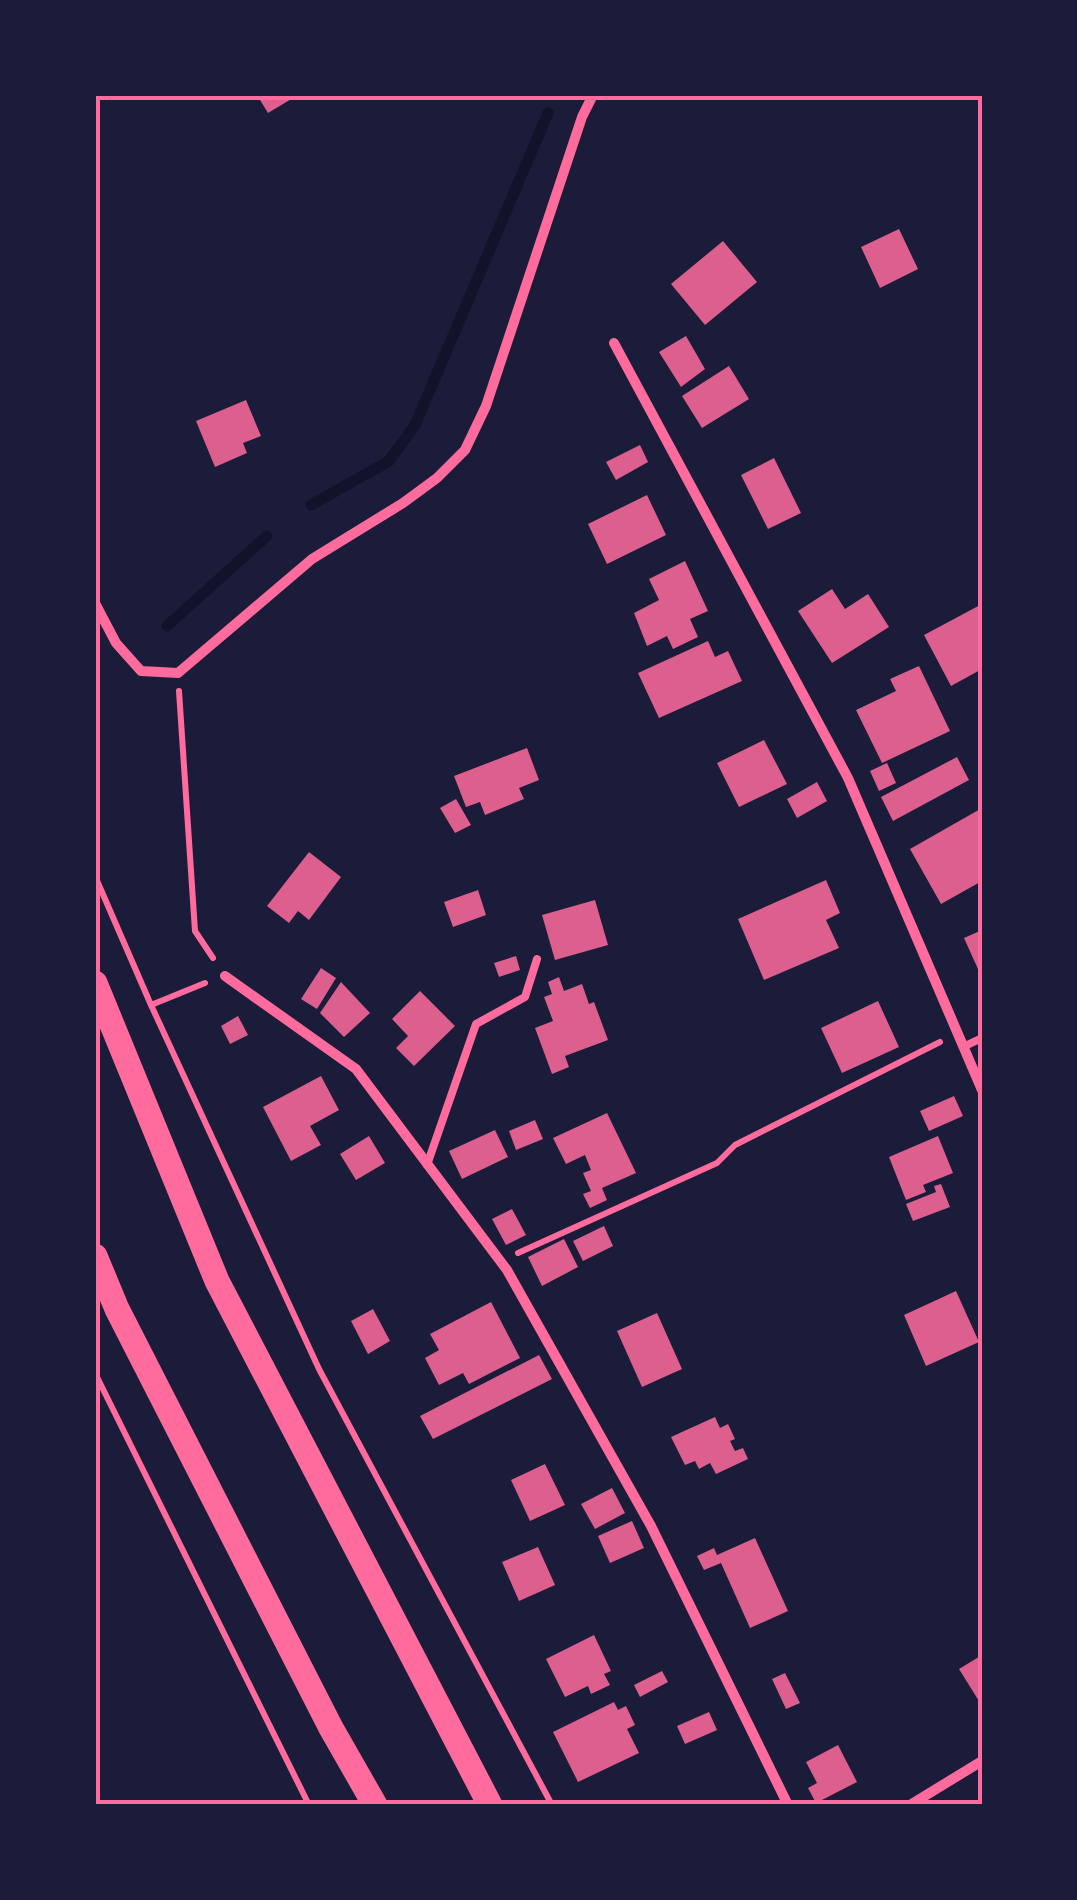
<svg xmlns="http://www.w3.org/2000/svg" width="1077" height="1900" viewBox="0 0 1077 1900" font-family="Lato,sans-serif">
  <rect width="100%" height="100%" fill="#1b1b3a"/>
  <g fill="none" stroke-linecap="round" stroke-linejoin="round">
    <path stroke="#12122b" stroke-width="11" d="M 311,505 L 389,461 L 415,425 L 548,113
      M 167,626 L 267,536"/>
  </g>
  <path fill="#dd5f8e" d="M 257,95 L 298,95 L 268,113 Z
    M 899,229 L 918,269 L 880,288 L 861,247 Z
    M 723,241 L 757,282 L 705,325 L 671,284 Z
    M 686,336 L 705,369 L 681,387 L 659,352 Z
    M 729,366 L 749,399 L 702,428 L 682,396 Z
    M 246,400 L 261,436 L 243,443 L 247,453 L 215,467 L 196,421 Z
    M 640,445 L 648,462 L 616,480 L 606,462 Z
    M 774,458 L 801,513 L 768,529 L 741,475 Z
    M 647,495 L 666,535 L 607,564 L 588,524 Z
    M 685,561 L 708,611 L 690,619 L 698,637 L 673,649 L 667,636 L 647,646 L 634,613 L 659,600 L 649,579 Z
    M 832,589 L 845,609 L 868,594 L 889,627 L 832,663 L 798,611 Z
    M 982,604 L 982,669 L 951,686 L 924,635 Z
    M 708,641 L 715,657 L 728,651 L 742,681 L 659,718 L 638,673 Z
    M 919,666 L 950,731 L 882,763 L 856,710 L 896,691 L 890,679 Z
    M 764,740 L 787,784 L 739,807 L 717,763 Z
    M 527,748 L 539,780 L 519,788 L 524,799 L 485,815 L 480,802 L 466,807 L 454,776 Z
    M 957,757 L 969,780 L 893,821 L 881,797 Z
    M 887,763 L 896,783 L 879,791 L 870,771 Z
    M 817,782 L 827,801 L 797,818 L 787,799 Z
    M 456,799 L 471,825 L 455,833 L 440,808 Z
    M 982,808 L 982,881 L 941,904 L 910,849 Z
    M 309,852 L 341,877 L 309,920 L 298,911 L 289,923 L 267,906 Z
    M 826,880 L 840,913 L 826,920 L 839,948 L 764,980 L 738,919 Z
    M 478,890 L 486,915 L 453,927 L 444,902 Z
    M 595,900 L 608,945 L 555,960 L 542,915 Z
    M 982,930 L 982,978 L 964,938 Z
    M 516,956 L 520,970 L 499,977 L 494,963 Z
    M 321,968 L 336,978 L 317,1009 L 301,999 Z
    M 559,977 L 564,991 L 582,984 L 589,1004 L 594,1002 L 608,1040 L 565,1056 L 569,1067 L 552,1074 L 535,1028 L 553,1021 L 544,997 L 552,994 L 548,982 Z
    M 341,982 L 370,1013 L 344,1037 L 320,1013 Z
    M 420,991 L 455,1026 L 414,1066 L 396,1048 L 408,1036 L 392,1019 Z
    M 878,1001 L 899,1047 L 842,1073 L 821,1028 Z
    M 238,1016 L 248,1035 L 230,1044 L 221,1026 Z
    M 321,1076 L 339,1110 L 310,1126 L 321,1145 L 291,1161 L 263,1107 Z
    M 954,1096 L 963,1116 L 929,1131 L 920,1111 Z
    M 607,1113 L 636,1173 L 602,1188 L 607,1200 L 590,1208 L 583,1194 L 591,1191 L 583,1173 L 591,1170 L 585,1155 L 566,1164 L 553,1138 Z
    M 535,1120 L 543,1139 L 516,1150 L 509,1131 Z
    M 495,1130 L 508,1157 L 462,1179 L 449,1151 Z
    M 369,1136 L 385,1163 L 356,1180 L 340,1154 Z
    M 938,1136 L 953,1173 L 923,1185 L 926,1192 L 906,1200 L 889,1157 Z
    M 941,1184 L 950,1207 L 913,1221 L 906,1204 L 936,1192 L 934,1186 Z
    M 512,1209 L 526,1235 L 506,1245 L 492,1219 Z
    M 604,1226 L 613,1246 L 583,1261 L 573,1241 Z
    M 564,1239 L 578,1267 L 542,1286 L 528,1257 Z
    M 956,1291 L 979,1342 L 926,1366 L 904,1315 Z
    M 491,1302 L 520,1358 L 469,1384 L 463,1373 L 439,1385 L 425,1358 L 439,1350 L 430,1334 Z
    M 373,1309 L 390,1341 L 368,1354 L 351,1321 Z
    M 657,1313 L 682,1369 L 642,1387 L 617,1331 Z
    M 539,1355 L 552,1379 L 433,1439 L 420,1416 Z
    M 715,1417 L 720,1428 L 728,1424 L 735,1439 L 730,1441 L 735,1451 L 743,1448 L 748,1459 L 716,1474 L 710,1463 L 699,1469 L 695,1461 L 685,1465 L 671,1437 Z
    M 545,1464 L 565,1505 L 530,1521 L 511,1480 Z
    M 612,1488 L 625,1513 L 595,1529 L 581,1504 Z
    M 632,1521 L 644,1548 L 610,1563 L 598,1536 Z
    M 755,1538 L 788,1611 L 750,1628 L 721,1563 L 704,1570 L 697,1556 L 714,1548 L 717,1555 Z
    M 538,1547 L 555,1585 L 519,1601 L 502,1562 Z
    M 594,1635 L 611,1671 L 604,1674 L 610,1685 L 591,1694 L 588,1686 L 565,1697 L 546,1659 Z
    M 982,1655 L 982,1706 L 959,1669 Z
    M 662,1671 L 668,1682 L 640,1697 L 634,1685 Z
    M 785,1673 L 800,1703 L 786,1709 L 772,1679 Z
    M 614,1702 L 618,1710 L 626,1706 L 635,1725 L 627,1729 L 639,1753 L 578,1782 L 553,1732 Z
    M 709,1712 L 717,1730 L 685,1744 L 677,1726 Z
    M 838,1745 L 857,1782 L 816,1803 L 808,1788 L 817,1783 L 806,1762 Z"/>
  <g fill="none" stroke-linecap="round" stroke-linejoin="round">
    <path stroke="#ff6b9d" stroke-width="6" d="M 179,691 L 195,931 L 213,958
      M 95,876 L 151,1005 L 319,1369 L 552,1805
      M 151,1005 L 205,983
      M 518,1253 L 717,1163 L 735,1145 L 940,1042
      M 95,1373 L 309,1805"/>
    <path stroke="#ff6b9d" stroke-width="8" d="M 965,1046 L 982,1038
      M 427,1165 L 476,1024 L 525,997 L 537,959"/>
    <path stroke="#ff6b9d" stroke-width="10" d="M 614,343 L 848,778 L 982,1090
      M 95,603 L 116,643 L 141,671 L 178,673 L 312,559 L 403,503 L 437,478 L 465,450 L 486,406 L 582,117 L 593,95
      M 225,976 L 356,1069 L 507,1270 L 651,1526 L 788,1805
      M 910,1805 L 982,1761"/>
    <path stroke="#ff6b9d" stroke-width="25" d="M 95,983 L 217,1281 L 490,1805
      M 95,1256 L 117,1309 L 331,1728 L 375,1805"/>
  </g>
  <rect width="1077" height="1900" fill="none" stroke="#1b1b3a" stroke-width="195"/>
  <rect x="98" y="98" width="882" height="1704" fill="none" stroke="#ff6b9d" stroke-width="4"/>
</svg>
